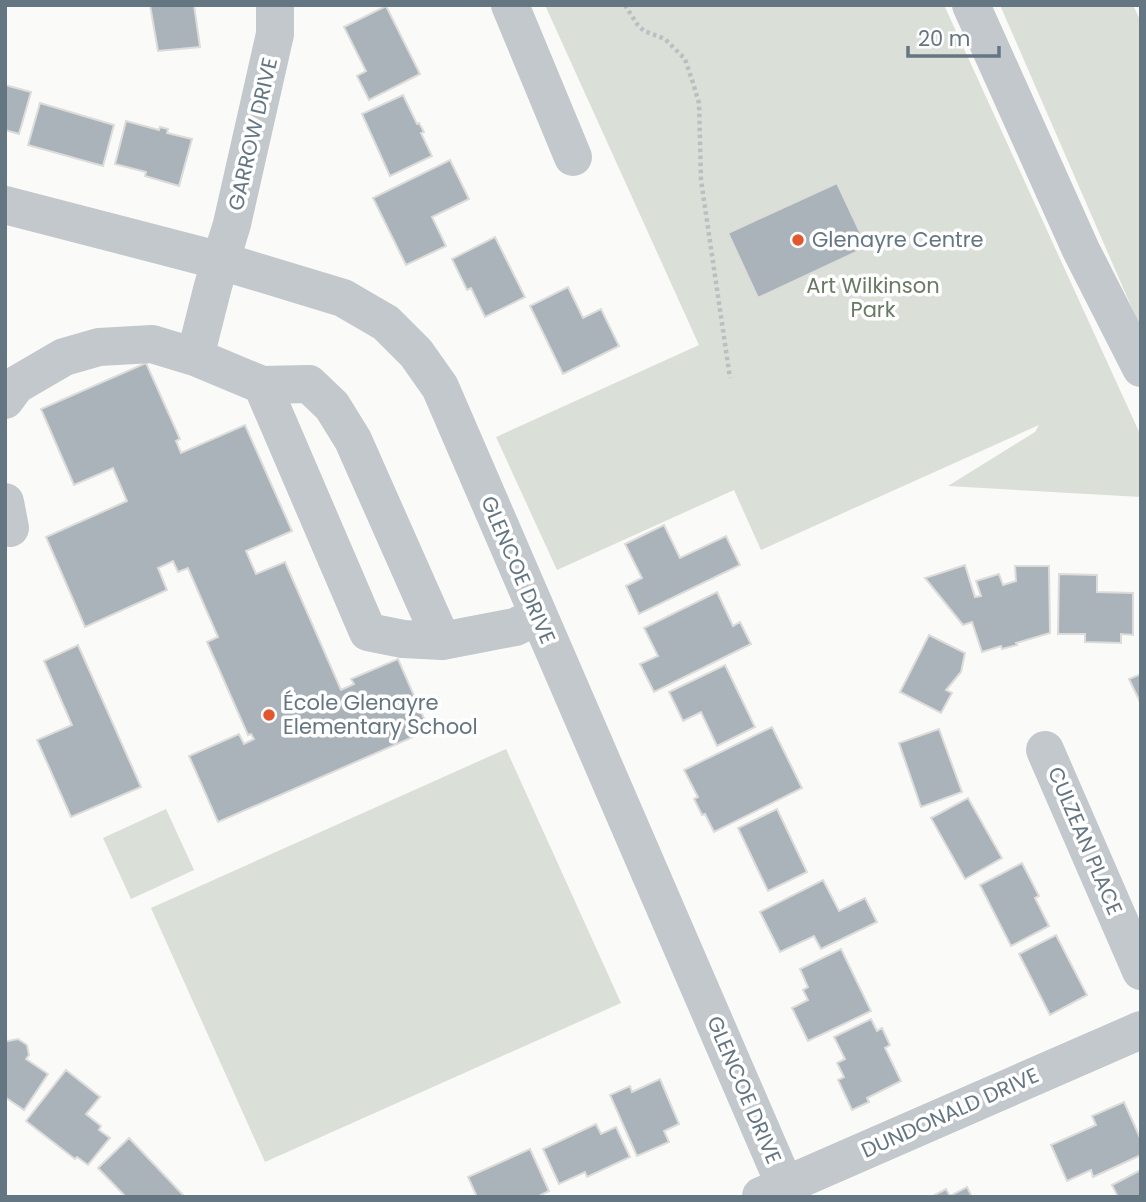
<svg xmlns="http://www.w3.org/2000/svg" width="1146" height="1202" viewBox="0 0 1146 1202" font-family="Poppins,sans-serif">
  <rect width="100%" height="100%" fill="#fafaf8"/>
  <path fill="#dadfd7" d="M 545,5 L 944,5 L 1141,436 L 1141,497 L 948,486 L 1035,432 L 1039,425 L 761,550 L 734,490 L 557,570 L 496,437 L 699,345 Z
    M 1000,5 L 1133,5 L 1141,22 L 1141,329 Z
    M 506,749 L 621,1003 L 265,1162 L 151,908 Z
    M 166,809 L 194,870 L 131,899 L 103,838 Z"/>
  <path fill="#aab3b9" stroke="#dcdcda" stroke-width="2" d="M 150,5 L 194,5 L 200,47 L 158,51 Z
    M 386,6 L 420,74 L 369,100 L 357,76 L 366,71 L 344,27 Z
    M 5,85 L 31,92 L 19,134 L 5,130 Z
    M 403,95 L 417,124 L 419,123 L 424,132 L 421,133 L 432,156 L 390,176 L 362,114 Z
    M 40,103 L 114,125 L 103,166 L 28,145 Z
    M 126,121 L 159,130 L 160,127 L 168,129 L 167,133 L 192,139 L 179,186 L 145,176 L 146,172 L 115,164 Z
    M 450,160 L 469,199 L 432,217 L 446,246 L 406,265 L 373,198 Z
    M 837,183 L 867,247 L 758,298 L 728,233 Z
    M 495,237 L 525,297 L 485,317 L 471,288 L 467,290 L 452,259 Z
    M 568,287 L 583,318 L 601,309 L 619,346 L 563,374 L 530,306 Z
    M 146,363 L 180,439 L 176,441 L 181,453 L 245,425 L 292,531 L 246,551 L 256,574 L 285,562 L 341,690 L 354,684 L 351,679 L 398,659 L 429,730 L 218,822 L 189,756 L 239,734 L 244,744 L 254,739 L 251,734 L 248,735 L 207,642 L 218,637 L 188,568 L 178,572 L 173,561 L 158,568 L 167,590 L 85,627 L 46,537 L 127,501 L 113,468 L 74,485 L 41,409 Z
    M 664,525 L 680,558 L 726,536 L 740,565 L 639,614 L 626,586 L 642,578 L 625,544 Z
    M 965,565 L 975,597 L 981,596 L 976,581 L 999,574 L 1003,585 L 1016,581 L 1015,566 L 1049,566 L 1050,633 L 1016,643 L 1017,645 L 1002,649 L 1001,646 L 982,652 L 972,622 L 963,625 L 925,578 Z
    M 1059,574 L 1097,575 L 1097,592 L 1133,593 L 1133,635 L 1121,634 L 1121,643 L 1085,642 L 1085,634 L 1058,634 Z
    M 717,592 L 733,626 L 740,622 L 751,644 L 654,692 L 640,664 L 658,656 L 644,628 Z
    M 929,635 L 965,653 L 961,672 L 946,690 L 952,693 L 941,713 L 900,692 Z
    M 78,645 L 141,787 L 71,817 L 37,740 L 72,725 L 44,661 Z
    M 725,665 L 755,727 L 717,746 L 701,712 L 683,721 L 669,692 Z
    M 1141,674 L 1141,704 L 1129,679 Z
    M 772,727 L 802,788 L 714,832 L 705,814 L 702,815 L 694,799 L 698,797 L 684,770 Z
    M 939,729 L 962,792 L 921,807 L 899,743 Z
    M 968,798 L 1002,858 L 965,879 L 931,818 Z
    M 777,809 L 807,872 L 768,891 L 738,828 Z
    M 1022,863 L 1039,896 L 1035,898 L 1049,926 L 1011,946 L 980,885 Z
    M 823,880 L 839,911 L 865,898 L 877,922 L 821,949 L 814,936 L 780,952 L 760,912 Z
    M 1056,935 L 1087,995 L 1050,1015 L 1019,954 Z
    M 841,949 L 871,1011 L 808,1041 L 792,1008 L 808,1000 L 803,990 L 808,987 L 800,969 Z
    M 871,1019 L 877,1031 L 882,1028 L 890,1045 L 885,1048 L 901,1081 L 867,1098 L 869,1102 L 852,1110 L 838,1080 L 844,1077 L 837,1063 L 845,1059 L 834,1037 Z
    M 18,1039 L 27,1045 L 29,1055 L 26,1059 L 48,1074 L 24,1110 L 5,1097 L 5,1040 L 8,1041 Z
    M 66,1070 L 100,1097 L 86,1114 L 101,1126 L 99,1130 L 110,1138 L 88,1165 L 77,1157 L 75,1159 L 26,1121 Z
    M 660,1079 L 679,1124 L 664,1131 L 669,1142 L 637,1156 L 610,1095 L 630,1086 L 632,1092 Z
    M 1124,1102 L 1141,1140 L 1141,1155 L 1093,1177 L 1091,1170 L 1067,1181 L 1051,1145 L 1096,1125 L 1092,1116 Z
    M 596,1124 L 601,1134 L 616,1127 L 630,1157 L 587,1177 L 585,1172 L 559,1184 L 543,1149 Z
    M 129,1138 L 184,1196 L 182,1197 L 126,1197 L 98,1168 Z
    M 530,1149 L 549,1191 L 537,1197 L 477,1197 L 468,1177 Z
    M 1141,1170 L 1141,1197 L 1118,1197 L 1112,1185 Z
    M 967,1187 L 972,1197 L 931,1197 L 946,1189 L 950,1196 Z"/>
  <g fill="none" stroke-linecap="round" stroke-linejoin="round">
    <path stroke="#bbbfc2" stroke-width="4.5" stroke-dasharray="3.5 3.5" stroke-linecap="butt" d="M 625,5 L 637,24 L 644,31 L 665,39 L 685,59 L 693,83 L 699,103 L 701,180 L 730,378"/>
    <path stroke="#c3c8cc" stroke-width="38" d="M 510,5 L 573,157
      M 971,5 L 1081,250 L 1141,368
      M 5,205 L 221,261 L 343,298 L 386,323 L 416,353 L 440,387 L 790,1197
      M 195,357 L 213,286 L 232,224 L 275,34 L 275,5
      M 262,385 L 309,384 L 332,406 L 353,440 L 442,641
      M 5,400 L 16,385 L 64,357 L 99,347 L 152,344 L 195,357 L 262,385 L 368,632 L 403,639 L 442,641 L 515,627 L 538,616
      M 5,502 L 10,528
      M 1045,750 L 1141,971
      M 761,1196 L 1141,1030"/>
  </g>
  <g fill="#e4572e" stroke="#fff" stroke-width="2.5">
    <circle cx="798" cy="240" r="7"/>
    <circle cx="269" cy="715" r="7"/>
  </g>
  <g text-anchor="middle" stroke-width="7" stroke-linejoin="round" paint-order="stroke">
    <g font-size="21" fill="#657683" stroke="#fff">
      <text transform="translate(253 134) rotate(-77)" y="7">GARROW DRIVE</text>
      <text transform="translate(518 570) rotate(67)" y="7">GLENCOE DRIVE</text>
      <text transform="translate(1085 841) rotate(67)" y="7">CULZEAN PLACE</text>
      <text transform="translate(744 1090) rotate(67)" y="7">GLENCOE DRIVE</text>
      <text transform="translate(950 1113) rotate(-24)" y="7">DUNDONALD DRIVE</text>
    </g>
    <g font-size="21" fill="#657683" stroke="#fff" text-anchor="start">
      <text x="812" y="247">Glenayre Centre</text>
      <text x="283" y="710">École Glenayre<tspan x="283" dy="24">Elementary School</tspan></text>
    </g>
    <g font-size="21" fill="#687a64" stroke="#fff">
      <text x="873" y="293">Art Wilkinson<tspan x="873" dy="24">Park</tspan></text>
    </g>
  </g>
  <rect width="1146" height="1202" fill="none" stroke="#657683" stroke-width="14"/>
  <path d="M908 46v10h91v-10" fill="none" stroke="#657683" stroke-width="3.5"/>
  <text x="918" y="46" font-size="21" fill="#657683" stroke="#ffffff" stroke-width="5" paint-order="stroke">20 m</text>
</svg>
